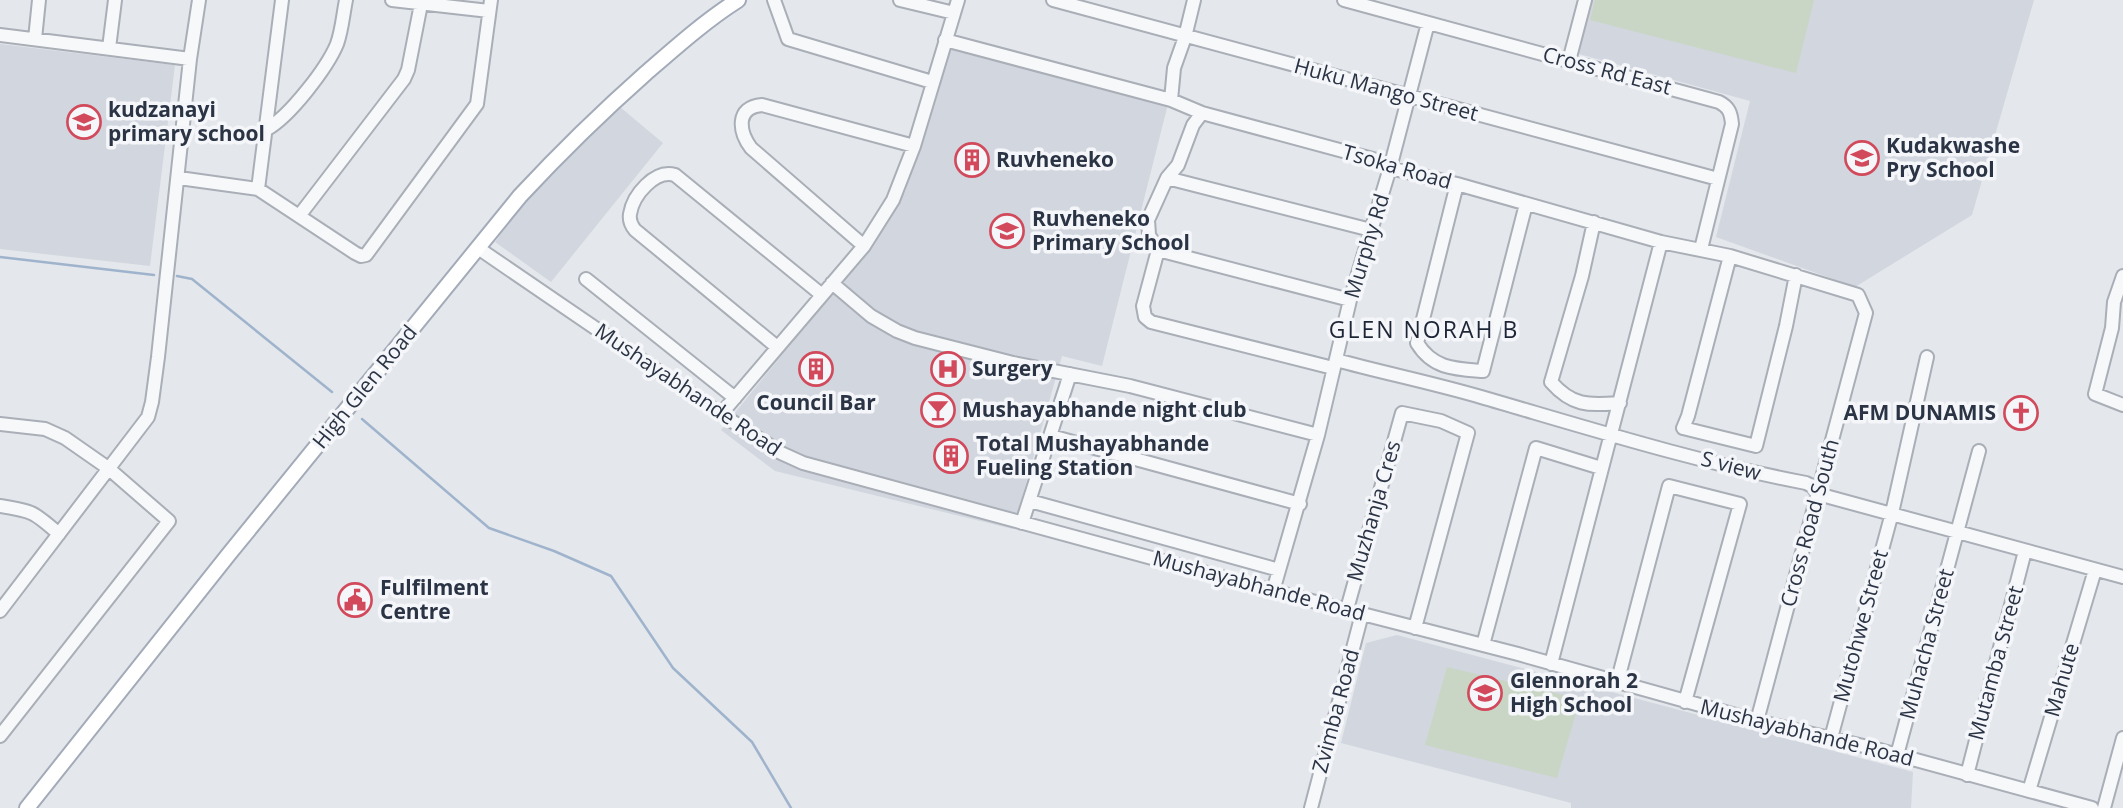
<svg xmlns="http://www.w3.org/2000/svg" width="2123" height="808" viewBox="0 0 2123 808" font-family="'Open Sans',sans-serif">
  <rect width="100%" height="100%" fill="#e4e7ec"/>
  <path fill="#d2d6de" d="M 1590,0 L 2034,0 L 1972,215 L 1855,287 L 1716,237 L 1750,101 L 1579,54 Z
    M 0,44 L 175,65 L 150,266 L 0,249 Z
    M 952,46 L 1168,104 L 1102,366 L 1062,356 L 1013,529 L 775,471 L 721,430 L 851,270 L 905,192 Z
    M 620,107 L 663,143 L 551,282 L 495,242 L 534,187 Z
    M 1397,635 L 1913,772 L 1911,808 L 1571,808 L 1571,803 L 1341,743 L 1366,643 Z"/>
  <path fill="#c9d6c5" d="M 1595,0 L 1814,0 L 1796,73 L 1590,20 Z
    M 1447,667 L 1580,699 L 1557,778 L 1425,745 Z"/>
  <g fill="none" stroke-linecap="round" stroke-linejoin="round">
    <path stroke="#9fb4cc" stroke-width="2.5" d="M 0,257 L 154,275
      M 177,276 L 192,279 L 332,392
      M 362,419 L 489,528 L 554,551 L 611,576 L 673,668 L 752,742 L 791,808"/>
    <g stroke="#a9aeb7" stroke-width="16">
      <path id="minor" d="M 392,0 L 489,11
        M 774,0 L 788,39 L 932,82
        M 900,0 L 954,13
        M 1053,0 L 1718,179
        M 1344,0 L 1719,102 C 1729,107 1731,113 1732,124 L 1701,249
        M 0,35 L 190,59
        M 35,39 L 39,0
        M 945,40 L 1171,100 L 1202,113 L 1380,161 L 1390,168 L 1457,184 L 1661,242 L 1730,256 L 1858,295 L 1866,313 L 1757,721
        M 109,48 L 115,0
        M 1569,61 L 1585,0
        M 1171,100 L 1174,68 L 1185,37 L 1194,0
        M 1202,113 L 1193,125 L 1178,165 L 1167,178 L 1148,220 L 1149,235 L 1158,250 L 1350,300
        M 267,129 C 290,116 327,68 337,44 C 342,30 343,15 346,0
        M 179,178 L 258,189 L 355,253 L 361,256 L 366,255 L 477,104 L 491,0
        M 1167,178 L 1371,230
        M 1457,184 L 1417,343 C 1433,369 1455,369 1483,371 L 1526,204
        M 258,189 L 282,0
        M 299,216 L 404,79 L 408,70 L 421,4
        M 1594,222 L 1582,276 L 1551,382 C 1573,407 1589,405 1620,403
        M 864,246 L 751,148 C 739,132 735,107 762,105 L 914,146
        M 478,248 L 721,414 L 781,453 L 803,463 L 1273,591 L 1518,654 L 1757,721 L 1872,748 L 2092,808
        M 1158,250 L 1143,306 L 1145,317 L 1151,322 L 1333,368
        M 1730,256 L 1688,416 L 1683,428 L 1756,446 L 1786,326 L 1796,275
        M 2123,276 L 2114,302 L 2112,328 L 2095,394 L 2123,405
        M 586,279 L 735,398
        M 832,283 L 871,316 L 897,331 L 915,338 L 1013,363 L 1130,386 L 1318,435
        M 777,347 L 635,230 C 631,225 629,220 630,214 C 633,195 655,169 675,175 L 822,295
        M 1336,360 C 1384,373 1433,383 1481,397 C 1588,428 1696,462 1806,483 L 1812,486 L 1818,494 L 2123,577
        M 721,414 L 864,246 L 893,200 L 914,146 L 958,0
        M 0,424 L 45,429 L 65,438 L 108,468 L 169,521 L 0,736
        M 1051,436 L 1300,504
        M 1030,501 L 1279,570
        M 0,506 C 33,511 34,512 59,534
        M 1022,523 L 1070,374
        M 1273,591 L 1318,435 L 1350,300 L 1390,168 L 1428,23
        M 1347,609 L 1402,413 L 1441,421 L 1468,433 L 1415,628
        M 0,611 L 148,417 L 152,402 L 158,357 L 190,59 L 199,0
        M 1483,645 L 1536,448 L 1601,468
        M 1551,664 L 1661,242
        M 1617,683 L 1669,486 L 1740,504 L 1685,702
        M 1831,738 L 1892,513 L 1927,357
        M 1897,755 L 1979,451
        M 1967,775 L 2025,551
        M 2029,791 L 2095,570
        M 1311,808 L 1362,614
        M 2104,808 L 2123,738"/>
    </g>
    <g stroke="#a3abb8" stroke-width="18">
      <path id="major" d="M 27,808 L 229,554 L 520,196 C 560,153 602,112 646,73 C 676,47 705,21 738,0"/>
    </g>
    <use href="#minor" stroke="#f7f8fa" stroke-width="12"/>
    <use href="#major" stroke="#fff" stroke-width="14"/>
  </g>
  <defs>
    <g id="school-ring" transform="scale(1.75)"><circle r="9.5" fill="#f4f6f9" stroke="#d1495b" stroke-width="1.5"/><path d="M0-5L7-2L0 1L-7-2ZM-4 1L0 2.5L4 1V4Q0 6-4 4Z" fill="#d1495b"/></g>
    <g id="building-ring" transform="scale(1.75)"><circle r="9.5" fill="#f4f6f9" stroke="#d1495b" stroke-width="1.5"/><path d="M-4-6H4V6H1V3H-1V6H-4ZM-2.5-4.3h1.7v1.8h-1.7ZM.8-4.3h1.7v1.8H.8ZM-2.5-1h1.7V.8h-1.7ZM.8-1h1.7V.8H.8Z" fill="#d1495b"/></g>
    <g id="hospital-ring" transform="scale(1.75)"><circle r="9.5" fill="#f4f6f9" stroke="#d1495b" stroke-width="1.5"/><path d="M-5-5h3v3.5h4V-5h3V5h-3V1.5h-4V5h-3Z" fill="#d1495b"/></g>
    <g id="bar-ring" transform="scale(1.75)"><circle r="9.5" fill="#f4f6f9" stroke="#d1495b" stroke-width="1.5"/><path d="M-6-5H6L.8 .8V4.5H3.5V6h-7V4.5H-.8V.8Z" fill="#d1495b"/></g>
    <g id="church-ring" transform="scale(1.75)"><circle r="9.5" fill="#f4f6f9" stroke="#d1495b" stroke-width="1.5"/><path d="M-1.2-6h2.4v3.5h3.3v2.4h-3.3V6h-2.4V-.1h-3.3v-2.4h3.3Z" fill="#d1495b"/></g>
    <g id="civic-ring" transform="scale(1.75)"><circle r="9.5" fill="#f4f6f9" stroke="#d1495b" stroke-width="1.5"/><path d="M-.6-6.5H3V-4.5H.6V-3L4-1V1h2V6H-6V1h2V-1L-.6-3ZM-1.2 2.5V6h2.4V2.5Z" fill="#d1495b"/></g>
  </defs>
  <g fill-rule="evenodd">
    <use href="#school-ring" x="84" y="122"/>
    <use href="#school-ring" x="1862" y="158"/>
    <use href="#building-ring" x="972" y="160"/>
    <use href="#school-ring" x="1007" y="231"/>
    <use href="#building-ring" x="816" y="369"/>
    <use href="#hospital-ring" x="948" y="369"/>
    <use href="#bar-ring" x="938" y="410"/>
    <use href="#church-ring" x="2021" y="413"/>
    <use href="#building-ring" x="951" y="456"/>
    <use href="#civic-ring" x="355" y="600"/>
    <use href="#school-ring" x="1485" y="693"/>
  </g>
  <g text-anchor="middle" stroke-width="7" stroke-linejoin="round" paint-order="stroke">
    <g font-size="21" fill="#2b3445" stroke="#f4f6f9">
      <text transform="translate(1607 71) rotate(15)" y="7">Cross Rd East</text>
      <text transform="translate(1386 90) rotate(15)" y="7">Huku Mango Street</text>
      <text transform="translate(1397 167) rotate(16)" y="7">Tsoka Road</text>
      <text transform="translate(1367 246) rotate(-73)" y="7">Murphy Rd</text>
      <text transform="translate(365 387) rotate(-51)" y="7">High Glen Road</text>
      <text transform="translate(688 390) rotate(34)" y="7">Mushayabhande Road</text>
      <text transform="translate(1731 466) rotate(15)" y="7">S view</text>
      <text transform="translate(1374 511) rotate(-74)" y="7">Muzhanja Cres</text>
      <text transform="translate(1810 523) rotate(-75)" y="7">Cross Road South</text>
      <text transform="translate(1259 586) rotate(15)" y="7">Mushayabhande Road</text>
      <text transform="translate(1861 626) rotate(-75)" y="7">Mutohwe Street</text>
      <text transform="translate(1927 644) rotate(-75)" y="7">Muhacha Street</text>
      <text transform="translate(1996 663) rotate(-75)" y="7">Mutamba Street</text>
      <text transform="translate(2062 680) rotate(-74)" y="7">Mahute</text>
      <text transform="translate(1336 711) rotate(-75)" y="7">Zvimba Road</text>
      <text transform="translate(1807 733) rotate(14)" y="7">Mushayabhande Road</text>
    </g>
    <g font-size="21" font-weight="bold" fill="#2b3445" stroke="#f4f6f9" text-anchor="start">
      <text x="108" y="117">kudzanayi<tspan x="108" dy="24">primary school</tspan></text>
      <text x="1886" y="153">Kudakwashe<tspan x="1886" dy="24">Pry School</tspan></text>
      <text x="996" y="167">Ruvheneko</text>
      <text x="1032" y="226">Ruvheneko<tspan x="1032" dy="24">Primary School</tspan></text>
      <text x="972" y="376">Surgery</text>
      <text x="816" y="410" text-anchor="middle">Council Bar</text>
      <text x="962" y="417">Mushayabhande night club</text>
      <text x="1996" y="420" text-anchor="end">AFM DUNAMIS</text>
      <text x="976" y="451">Total Mushayabhande<tspan x="976" dy="24">Fueling Station</tspan></text>
      <text x="380" y="595">Fulfilment<tspan x="380" dy="24">Centre</tspan></text>
      <text x="1510" y="688">Glennorah 2<tspan x="1510" dy="24">High School</tspan></text>
    </g>
    <g font-size="23" letter-spacing="2" fill="#1d2536" stroke="#f4f6f9">
      <text x="1424" y="338">GLEN NORAH B</text>
    </g>
  </g>
</svg>
